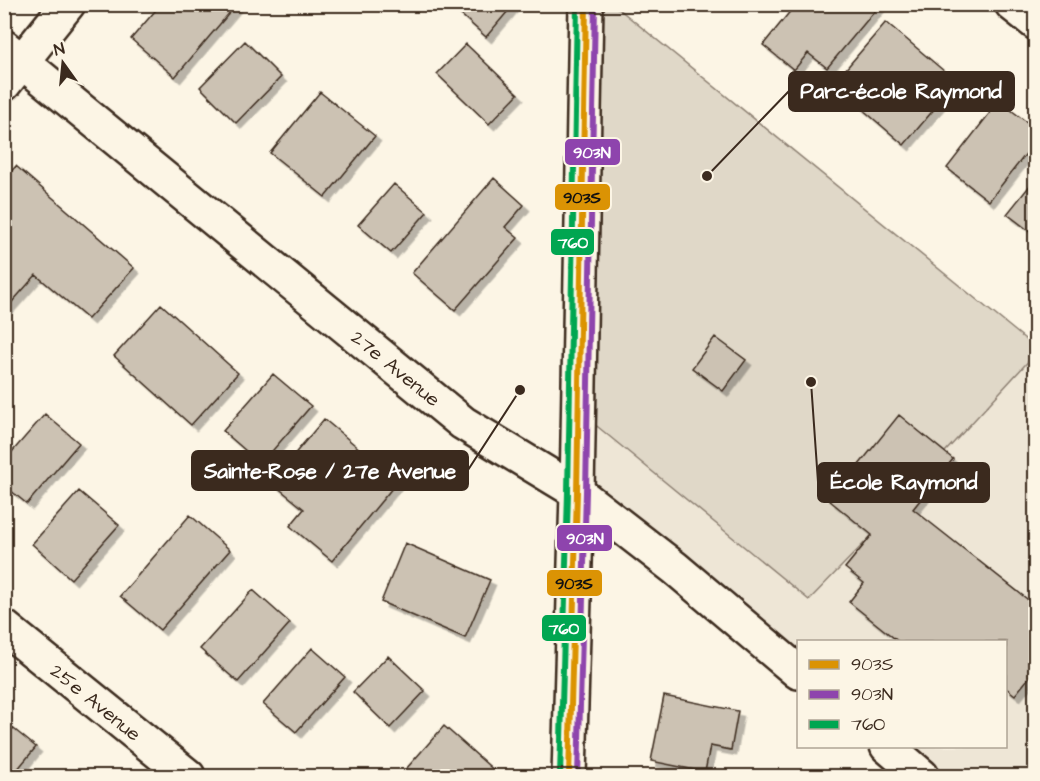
<svg xmlns="http://www.w3.org/2000/svg" width="1040" height="781" viewBox="0 0 1040 781" font-family="'Architects Daughter',sans-serif">
  <defs>
    <filter id="shadow"><feDropShadow dx="5.5" dy="5.5" stdDeviation="0" flood-color="#0004"/></filter>
  </defs>
  <rect width="100%" height="100%" fill="#fcf5e5"/>
  <filter id="ink" filterUnits="userSpaceOnUse"><feTurbulence type="fractalNoise" baseFrequency=".0167" numOctaves="2"/><feDisplacementMap in="SourceGraphic" scale="12" xChannelSelector="R" yChannelSelector="G"/><feConvolveMatrix kernelMatrix="1 2 1 2 8 2 1 2 1" color-interpolation-filters="sRGB"/></filter>
  <g filter="url(#ink)">
    <path fill="#eee6d6" d="M 591,5 L 1035,347 L 1035,776 L 932,776 L 895,747 L 1006,746 L 1006,642 L 798,642 L 798,668 L 586,495 Z"/>
    <path fill="#e0d8c8" stroke="#8e8173" stroke-width="1.5" d="M 591,5 L 614,5 L 1035,347 L 1035,354 L 945,452 L 899,416 L 872,535 L 809,600 L 587,418 Z"/>
    <path fill="#ccc2b3" stroke="#3b2a1e" stroke-width="1.5" filter="url(#shadow)" d="M 161,4 L 237,4 L 175,77 L 131,39 Z
      M 449,4 L 514,4 L 486,37 Z
      M 796,4 L 877,4 L 879,6 L 827,68 L 808,53 L 794,70 L 763,45 Z
      M 886,22 L 957,82 L 904,145 L 833,84 Z
      M 245,41 L 281,77 L 236,123 L 200,87 Z
      M 466,44 L 518,94 L 489,124 L 437,74 Z
      M 320,92 L 375,136 L 325,197 L 270,153 Z
      M 999,101 L 1036,129 L 1036,141 L 989,201 L 947,168 Z
      M 16,166 L 134,268 L 88,319 L 36,275 L 4,311 L 4,179 Z
      M 494,178 L 524,205 L 505,227 L 518,238 L 455,310 L 412,273 Z
      M 1036,178 L 1036,236 L 1007,214 Z
      M 394,184 L 427,212 L 391,253 L 358,225 Z
      M 161,304 L 238,373 L 191,425 L 114,356 Z
      M 715,337 L 746,360 L 723,391 L 692,368 Z
      M 273,374 L 311,406 L 261,464 L 223,431 Z
      M 45,414 L 79,443 L 27,504 L 4,485 L 4,461 Z
      M 899,415 L 953,459 L 913,509 L 1036,606 L 1036,669 L 1015,695 L 1006,688 L 1006,642 L 899,642 L 849,602 L 864,583 L 845,568 L 872,535 L 830,501 Z
      M 324,419 L 398,481 L 332,561 L 290,526 L 304,509 L 271,482 Z
      M 79,491 L 119,525 L 71,579 L 32,544 Z
      M 190,515 L 230,550 L 160,630 L 120,596 Z
      M 405,543 L 490,580 L 465,638 L 381,602 Z
      M 253,590 L 290,623 L 238,682 L 200,649 Z
      M 312,648 L 345,677 L 296,732 L 263,704 Z
      M 388,656 L 425,691 L 390,728 L 353,692 Z
      M 664,696 L 738,711 L 731,750 L 710,746 L 705,772 L 651,761 Z
      M 4,721 L 36,747 L 12,776 L 4,776 Z
      M 444,726 L 497,773 L 494,776 L 415,776 L 406,769 Z"/>
    <g fill="none" stroke-linecap="round" stroke-linejoin="round">
      <g stroke="#3b2a1e" stroke-width="38">
        <path id="minor" d="M 1012,4 L 1036,23
          M 4,47 L 463,423 L 577,492 L 675,568 L 798,672
          M 4,84 L 68,4
          M 4,627 L 188,776
          M 887,746 L 922,776"/>
      </g>
      <g stroke="#3b2a1e" stroke-width="38">
        <path id="tertiary" d="M 569,776 L 577,492 L 586,4"/>
      </g>
      <use href="#minor" stroke="#fcf5e5" stroke-width="33"/>
      <use href="#tertiary" stroke="#fcf5e5" stroke-width="33"/>
      <g stroke="#fcf5e5" stroke-width="10">
        <path id="bus-1" d="M 569,776 L 577,492 L 586,4"/>
      </g>
      <g stroke="#fcf5e5" stroke-width="10">
        <path id="bus-2" d="M 578,776 L 586,492 L 595,4"/>
      </g>
      <g stroke="#fcf5e5" stroke-width="10">
        <path id="bus-3" d="M 560,776 L 568,492 L 577,4"/>
      </g>
      <use href="#bus-1" stroke="#db9304" stroke-width="6"/>
      <use href="#bus-2" stroke="#8e44ad" stroke-width="6"/>
      <use href="#bus-3" stroke="#00a651" stroke-width="6"/>
    </g>
  </g>
  <g text-anchor="middle" stroke-width="4.5" stroke-linejoin="round" paint-order="stroke">
    <g font-size="20" fill="#3b2a1e" stroke="#fcf5e5">
      <text transform="translate(396 368) rotate(39)" y="7">27e Avenue</text>
      <text transform="translate(96 702) rotate(39)" y="7">25e Avenue</text>
    </g>
  </g>
  <path fill="none" stroke="#3b2a1e" stroke-width="2" d="M707 176L789 91M520 390L468 470M811 382L818 482"/>
  <g fill="#3b2a1e" stroke="#fcf5e5" stroke-width="2">
    <circle cx="707" cy="176" r="6"/>
    <circle cx="520" cy="390" r="6"/>
    <circle cx="811" cy="382" r="6"/>
  </g>
  <g fill="#3b2a1e" stroke="#3b2a1e" stroke-width="2">
    <rect x="789" y="72" width="225" height="39" rx="6"/>
    <rect x="192" y="451" width="276" height="39" rx="6"/>
    <rect x="818" y="463" width="171" height="39" rx="6"/>
  </g>
  <g font-size="21" text-anchor="middle" font-weight="bold" fill="#fff">
    <text x="901" y="98">Parc-école Raymond</text>
    <text x="330" y="478">Sainte-Rose / 27e Avenue</text>
    <text x="904" y="489">École Raymond</text>
  </g>
  <g stroke="#fcf5e5" stroke-width="2">
    <rect x="564" y="138" width="57" height="28" rx="6" fill="#8e44ad"/>
    <rect x="554" y="183" width="57" height="28" rx="6" fill="#db9304"/>
    <rect x="550" y="228" width="45" height="28" rx="6" fill="#00a651"/>
    <rect x="556" y="524" width="57" height="28" rx="6" fill="#8e44ad"/>
    <rect x="546" y="569" width="57" height="28" rx="6" fill="#db9304"/>
    <rect x="541" y="614" width="46" height="28" rx="6" fill="#00a651"/>
  </g>
  <g font-size="16" text-anchor="middle" font-weight="bold" fill="#fff">
    <text x="592" y="158">903N</text>
    <text x="573" y="248">76O</text>
    <text x="585" y="544">903N</text>
    <text x="564" y="634">76O</text>
  </g>
  <g font-size="16" text-anchor="middle" font-weight="bold" fill="#111">
    <text x="582" y="203">903S</text>
    <text x="574" y="589">903S</text>
  </g>
  <rect width="1040" height="781" fill="none" stroke="#fcf5e5" stroke-width="24"/>
  <rect x="12" y="12" width="1016" height="757" fill="none" stroke="#3b2a1e" stroke-width="2" filter="url(#ink)"/>
  <rect x="797" y="640" width="210" height="108" fill="#fcf5e5" stroke="#afa495" stroke-width="1.5"/>
  <rect x="809" y="660" width="30" height="9" fill="#db9304" stroke="#afa495" stroke-width="1.5"/>
  <text x="851" y="670" font-size="18" fill="#3b2a1e">903S</text>
  <rect x="809" y="690" width="30" height="9" fill="#8e44ad" stroke="#afa495" stroke-width="1.5"/>
  <text x="851" y="700" font-size="18" fill="#3b2a1e">903N</text>
  <rect x="809" y="720" width="30" height="9" fill="#00a651" stroke="#afa495" stroke-width="1.5"/>
  <text x="851" y="730" font-size="18" fill="#3b2a1e">76O</text>
  <g transform="translate(63 63) rotate(345)" stroke="#fcf5e5" stroke-width="4.5" paint-order="stroke">
  <path d="M0-4.5L10 22L0 15L-10 22Z" fill="#3b2a1e"/>
  <text y="-9" font-size="16" font-weight="bold" text-anchor="middle" fill="#3b2a1e">N</text>
  </g>
</svg>
